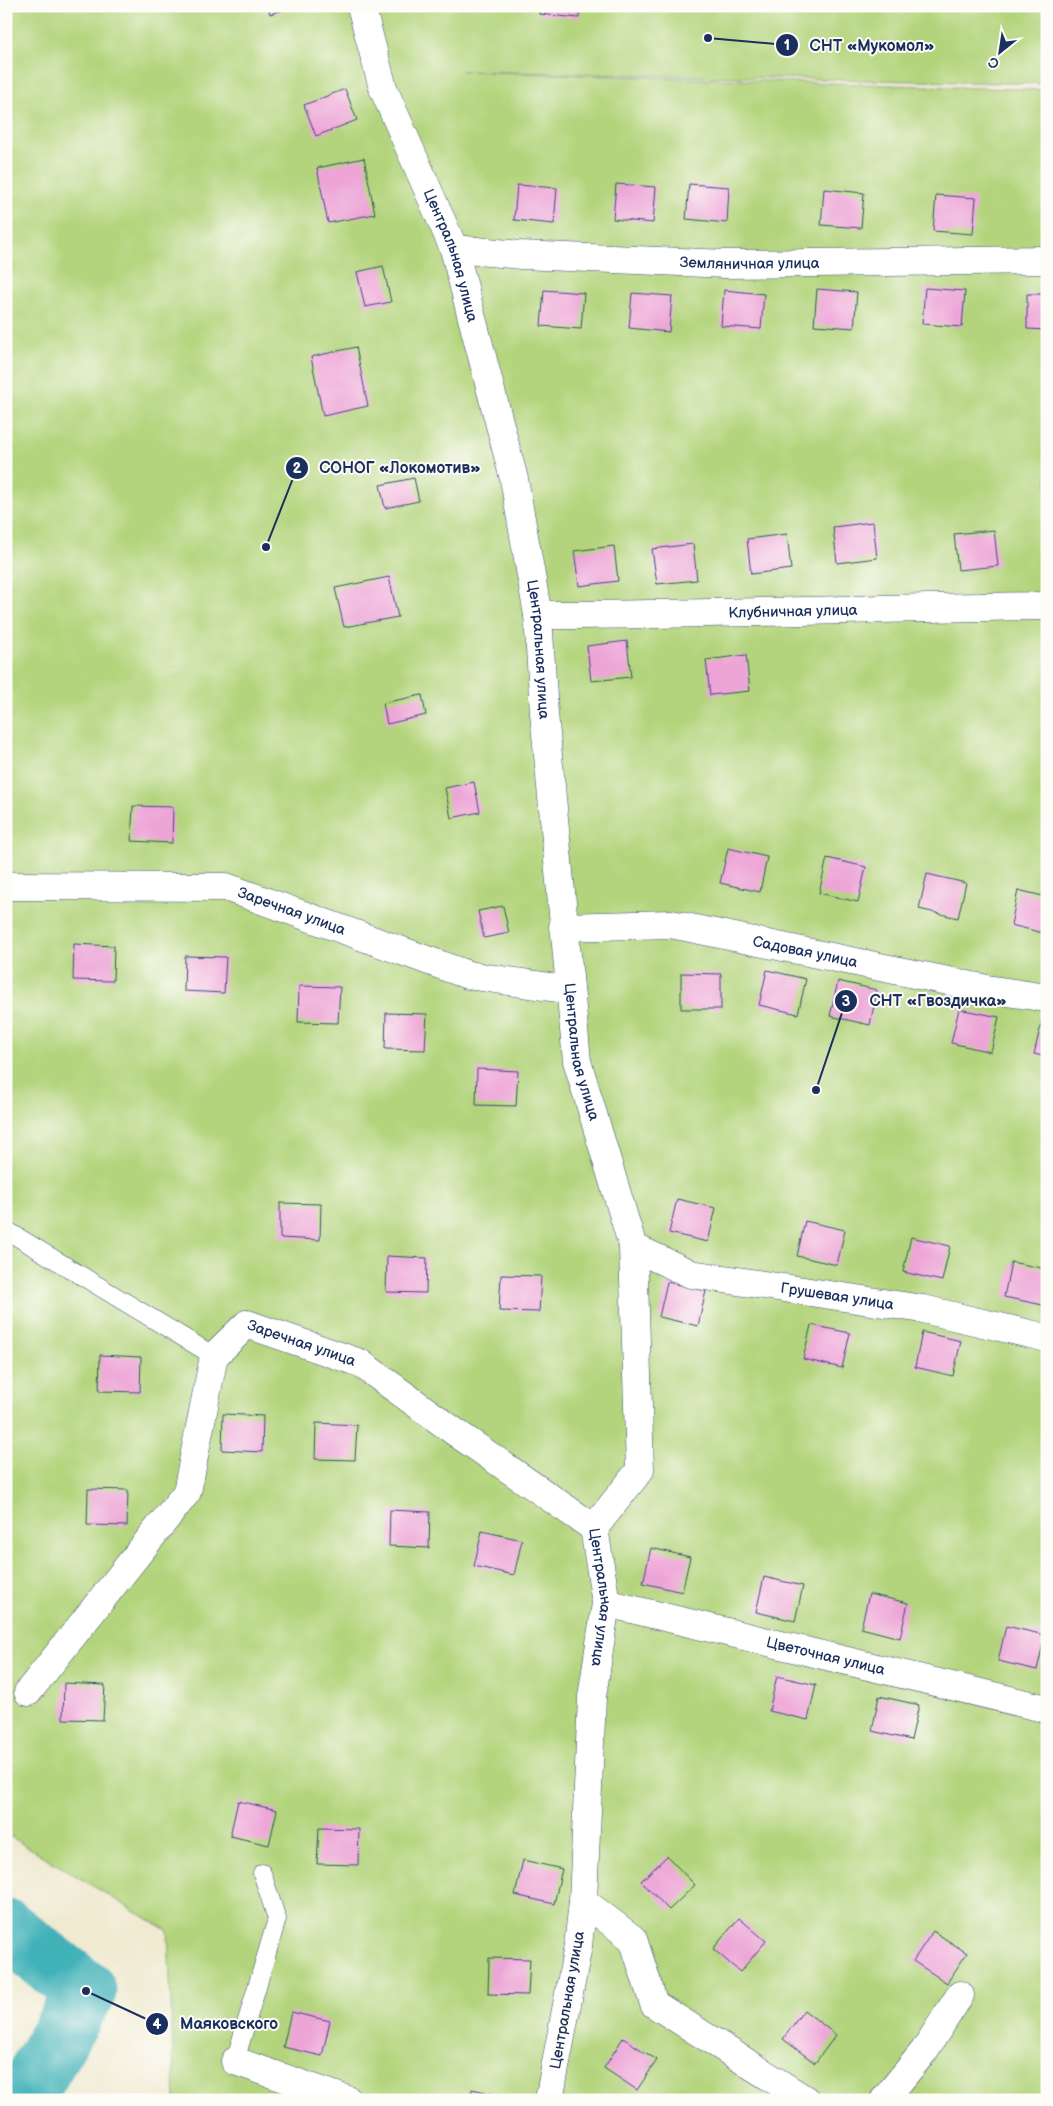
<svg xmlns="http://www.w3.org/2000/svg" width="1053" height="2106" viewBox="0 0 1053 2106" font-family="'Balsamiq Sans',sans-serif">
  <rect width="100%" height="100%" fill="#fdfcf7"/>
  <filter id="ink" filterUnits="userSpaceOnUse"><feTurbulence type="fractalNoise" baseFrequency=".02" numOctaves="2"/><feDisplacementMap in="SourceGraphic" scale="10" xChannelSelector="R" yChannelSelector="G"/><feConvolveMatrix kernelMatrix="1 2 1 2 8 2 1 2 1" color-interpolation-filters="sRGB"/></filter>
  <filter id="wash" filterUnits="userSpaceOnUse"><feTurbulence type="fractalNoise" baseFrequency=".0096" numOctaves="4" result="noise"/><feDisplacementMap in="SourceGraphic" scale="20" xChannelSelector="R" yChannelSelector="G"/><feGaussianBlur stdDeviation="1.12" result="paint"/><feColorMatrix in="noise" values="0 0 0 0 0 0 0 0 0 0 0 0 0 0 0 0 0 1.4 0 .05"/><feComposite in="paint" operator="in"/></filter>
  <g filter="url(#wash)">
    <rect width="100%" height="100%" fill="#f0ead1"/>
    <path fill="#b3d47c" stroke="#67826d" d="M 6,6 L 1047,6 L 1047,84 L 461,71 L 1047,90 L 1047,2100 L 175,2100 L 168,1931 L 6,1834 Z"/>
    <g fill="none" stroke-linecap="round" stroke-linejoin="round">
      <path stroke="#42b2b9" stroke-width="61" d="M 6,1929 L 86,1991 L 23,2100"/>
    </g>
    <g id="blocks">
      <path fill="#eda4d7" d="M 268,6 L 293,6 L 293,7 L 270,14 Z
        M 539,6 L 580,6 L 579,18 L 539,14 Z
        M 345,89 L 357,120 L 316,136 L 304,105 Z
        M 364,158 L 375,214 L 328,223 L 317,168 Z
        M 616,184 L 656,187 L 653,223 L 613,219 Z
        M 689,184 L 729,187 L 727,223 L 686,219 Z
        M 517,185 L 557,188 L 554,224 L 514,220 Z
        M 824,189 L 864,193 L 861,228 L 821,225 Z
        M 936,195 L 976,198 L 973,234 L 933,231 Z
        M 383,266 L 391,302 L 365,307 L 357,272 Z
        M 925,288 L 965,291 L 962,327 L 922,324 Z
        M 817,289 L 857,292 L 854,328 L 814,325 Z
        M 544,290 L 584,293 L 581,329 L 541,326 Z
        M 724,290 L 764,294 L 761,329 L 721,326 Z
        M 632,293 L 672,296 L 669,332 L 629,328 Z
        M 1027,294 L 1047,294 L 1047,330 L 1027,329 Z
        M 356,347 L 368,406 L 323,416 L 311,357 Z
        M 414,478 L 419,501 L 385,508 L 380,485 Z
        M 873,522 L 877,558 L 837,563 L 833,527 Z
        M 994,530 L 998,566 L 958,570 L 954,534 Z
        M 787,534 L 791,569 L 751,574 L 747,539 Z
        M 1043,536 L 1047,536 L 1047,556 L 1045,556 Z
        M 693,544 L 697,580 L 657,584 L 652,549 Z
        M 614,546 L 618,581 L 579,586 L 574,551 Z
        M 389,577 L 398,617 L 344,627 L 335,588 Z
        M 627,641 L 631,677 L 591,681 L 587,646 Z
        M 746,655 L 750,691 L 710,695 L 706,660 Z
        M 422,695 L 426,715 L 387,724 L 383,703 Z
        M 474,782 L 480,812 L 451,818 L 445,788 Z
        M 133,806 L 173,807 L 172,843 L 131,841 Z
        M 728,848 L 767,857 L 760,892 L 720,883 Z
        M 827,858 L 866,867 L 858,902 L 819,893 Z
        M 927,874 L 966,883 L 958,918 L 919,909 Z
        M 1018,890 L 1047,897 L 1047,934 L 1011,925 Z
        M 503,906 L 509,933 L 484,938 L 478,911 Z
        M 74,944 L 114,946 L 113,981 L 73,980 Z
        M 185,956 L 226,957 L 224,993 L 184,991 Z
        M 767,970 L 806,979 L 798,1014 L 759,1005 Z
        M 681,973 L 721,974 L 721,1009 L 681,1009 Z
        M 838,981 L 877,990 L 870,1025 L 830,1016 Z
        M 299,986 L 340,987 L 338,1023 L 298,1022 Z
        M 959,1009 L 999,1017 L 991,1052 L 951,1043 Z
        M 386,1013 L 427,1014 L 425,1050 L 385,1049 Z
        M 1042,1020 L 1047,1021 L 1047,1057 L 1034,1054 Z
        M 477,1069 L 518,1071 L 516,1106 L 476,1105 Z
        M 677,1199 L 716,1208 L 708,1242 L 669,1233 Z
        M 280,1203 L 321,1204 L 320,1240 L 280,1238 Z
        M 805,1221 L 845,1230 L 837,1265 L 797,1256 Z
        M 911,1237 L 950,1246 L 942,1281 L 903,1272 Z
        M 387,1256 L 427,1258 L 426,1293 L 386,1292 Z
        M 1011,1262 L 1047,1269 L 1047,1288 L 1043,1305 L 1004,1297 Z
        M 501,1275 L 541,1276 L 539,1312 L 499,1311 Z
        M 667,1282 L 706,1291 L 698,1326 L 659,1317 Z
        M 811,1325 L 850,1333 L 842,1368 L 803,1359 Z
        M 922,1332 L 961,1341 L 953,1376 L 915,1367 Z
        M 100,1355 L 141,1357 L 140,1392 L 99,1391 Z
        M 223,1414 L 263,1416 L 262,1452 L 222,1450 Z
        M 316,1423 L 357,1425 L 355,1460 L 315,1459 Z
        M 88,1489 L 128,1490 L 127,1526 L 87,1525 Z
        M 390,1510 L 430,1512 L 429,1548 L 389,1546 Z
        M 482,1531 L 522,1540 L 514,1575 L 474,1566 Z
        M 651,1548 L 690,1557 L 682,1592 L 643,1583 Z
        M 764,1577 L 803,1586 L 795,1621 L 756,1612 Z
        M 869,1594 L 908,1603 L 900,1638 L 861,1628 Z
        M 1006,1626 L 1045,1635 L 1037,1670 L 998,1661 Z
        M 777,1676 L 816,1685 L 808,1720 L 769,1711 Z
        M 64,1683 L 105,1685 L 103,1720 L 63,1719 Z
        M 879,1696 L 919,1705 L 911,1740 L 872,1731 Z
        M 238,1801 L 277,1810 L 269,1845 L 230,1836 Z
        M 319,1828 L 359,1829 L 358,1865 L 317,1864 Z
        M 667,1856 L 695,1885 L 669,1910 L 641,1881 Z
        M 523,1860 L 562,1869 L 554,1904 L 515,1895 Z
        M 739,1918 L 766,1941 L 740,1972 L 713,1949 Z
        M 933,1931 L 967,1953 L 947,1983 L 913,1961 Z
        M 489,1958 L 530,1959 L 528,1995 L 488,1994 Z
        M 804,2010 L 836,2035 L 815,2063 L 783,2039 Z
        M 291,2012 L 330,2021 L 322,2056 L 283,2047 Z
        M 623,2038 L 657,2060 L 637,2090 L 604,2068 Z
        M 472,2089 L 512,2098 L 511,2100 L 470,2100 Z"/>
    </g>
  </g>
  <g filter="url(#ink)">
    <use href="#blocks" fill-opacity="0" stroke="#3b4b6f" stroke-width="1"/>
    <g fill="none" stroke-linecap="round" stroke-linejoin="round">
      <g stroke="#3b4b6f" stroke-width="19">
        <path id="lane" d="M 6,1230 L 214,1356
          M 235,2061 L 277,1919 L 262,1873"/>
      </g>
      <g stroke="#3b4b6f" stroke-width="29">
        <g id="street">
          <path id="s1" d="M 361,6 L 383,88 L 454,249 L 514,479 L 538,615 L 544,713 L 577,1061 L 633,1247 L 640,1470 L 594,1528 L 606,1603 L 592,1697 L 583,1901 L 578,1946 L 549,2100"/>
          <path id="s2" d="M 454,249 L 521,255 L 727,264 L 1047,260"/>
          <path id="s3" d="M 538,615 C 708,615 877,608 1047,606"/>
          <path id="s4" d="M 6,886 L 226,887 L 468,975 L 570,990"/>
          <path id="s5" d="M 563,927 L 671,924 L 987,989 L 1047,998"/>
          <path id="s6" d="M 633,1247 L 691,1274 L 923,1309 L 1047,1338"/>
          <path id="s7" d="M 606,1603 L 1047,1709"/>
          <path id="s8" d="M 28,1692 L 187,1492 L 214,1356 L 247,1324 L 360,1363 L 455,1432 L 594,1528"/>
          <path d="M 583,1901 L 633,1939 L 654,2004 L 806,2100"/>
          <path d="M 235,2061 L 348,2100"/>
          <path d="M 884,2100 L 924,2051 L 960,1995"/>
        </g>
      </g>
      <use href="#lane" stroke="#fff" stroke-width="18"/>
      <use href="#street" stroke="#fff" stroke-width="28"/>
    </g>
  </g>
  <g text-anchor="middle" stroke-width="4" stroke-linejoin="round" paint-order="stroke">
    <g font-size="15" fill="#1b2f5e" stroke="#fdfcf7">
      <text dy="5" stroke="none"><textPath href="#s1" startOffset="266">Центральная улица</textPath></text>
      <text dy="5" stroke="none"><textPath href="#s2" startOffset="296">Земляничная улица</textPath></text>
      <text dy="5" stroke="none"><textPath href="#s3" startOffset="255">Клубничная улица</textPath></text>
      <text dy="5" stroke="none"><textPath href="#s1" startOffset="671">Центральная улица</textPath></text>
      <text dy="5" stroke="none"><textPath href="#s4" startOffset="290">Заречная улица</textPath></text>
      <text dy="5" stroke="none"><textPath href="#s5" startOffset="245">Садовая улица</textPath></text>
      <text dy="5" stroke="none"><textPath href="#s1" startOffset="1076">Центральная улица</textPath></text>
      <text dy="5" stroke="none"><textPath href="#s6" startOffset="212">Грушевая улица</textPath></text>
      <text dy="5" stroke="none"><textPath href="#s8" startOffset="498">Заречная улица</textPath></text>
      <text dy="5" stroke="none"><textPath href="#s1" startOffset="1646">Центральная улица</textPath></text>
      <text dy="5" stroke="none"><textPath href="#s7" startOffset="226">Цветочная улица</textPath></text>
      <text transform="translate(567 2000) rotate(-80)" y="5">Центральная улица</text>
    </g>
  </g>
  <path fill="none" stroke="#1b2f5e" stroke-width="2" d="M708 38L787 45M266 547L297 468M816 1090L846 1001M86 1991L157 2024"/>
  <g fill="#1b2f5e" stroke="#fdfcf7" stroke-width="2">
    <circle cx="708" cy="38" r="5"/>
    <circle cx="266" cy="547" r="5"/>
    <circle cx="816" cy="1090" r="5"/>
    <circle cx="86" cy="1991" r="5"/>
    <circle cx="787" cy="45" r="12"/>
    <circle cx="297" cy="468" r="12"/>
    <circle cx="846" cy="1001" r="12"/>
    <circle cx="157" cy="2024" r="12"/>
  </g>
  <g font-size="15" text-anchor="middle" font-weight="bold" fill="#fff">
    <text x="787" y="50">1</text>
    <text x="297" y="473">2</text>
    <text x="846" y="1006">3</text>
    <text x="157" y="2029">4</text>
  </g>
  <g font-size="16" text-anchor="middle" font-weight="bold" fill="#1b2f5e" stroke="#fdfcf7" stroke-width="4" stroke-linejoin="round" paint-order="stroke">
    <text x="872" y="51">СНТ «Мукомол»</text>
    <text x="400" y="473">СОНОГ «Локомотив»</text>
    <text x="938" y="1006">СНТ «Гвоздичка»</text>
    <text x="229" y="2029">Маяковского</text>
  </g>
  <rect width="1053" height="2106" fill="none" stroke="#fdfcf7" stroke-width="25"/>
  <g transform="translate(1000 52) rotate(210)" stroke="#fdfcf7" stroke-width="4" paint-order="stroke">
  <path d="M0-4L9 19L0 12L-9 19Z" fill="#1b2f5e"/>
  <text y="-8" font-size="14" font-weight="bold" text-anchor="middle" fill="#1b2f5e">С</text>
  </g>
</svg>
